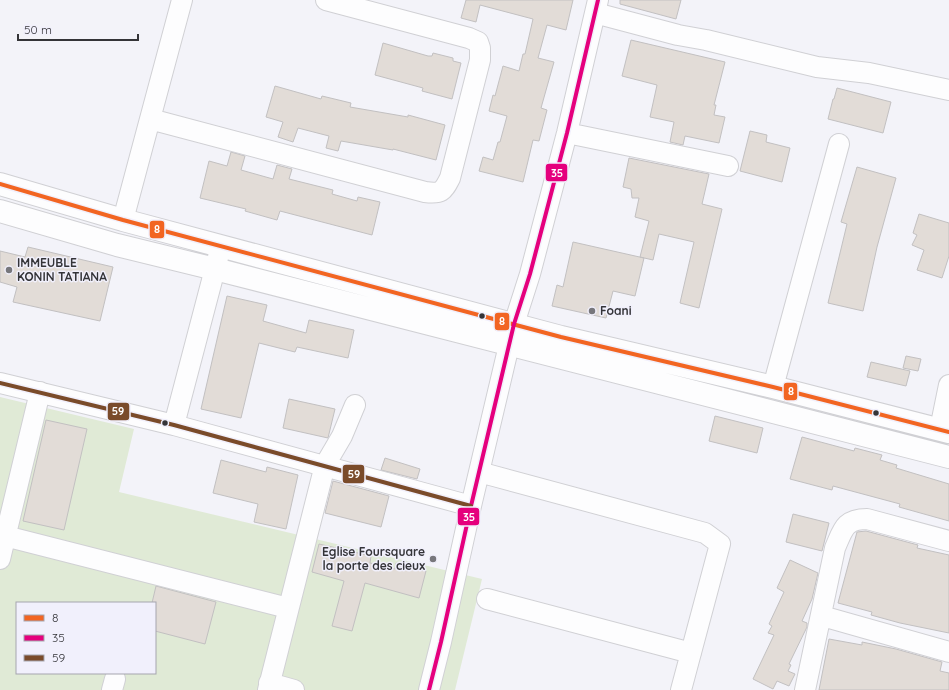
<svg xmlns="http://www.w3.org/2000/svg" width="949" height="690" viewBox="0 0 949 690" font-family="Quicksand,sans-serif">
  <rect width="100%" height="100%" fill="#f3f3f9"/>
  <path fill="#e0ead6" fill-rule="evenodd" d="M 0,397 L 134,429 L 119,492 L 482,579 L 455,690 L 0,690 ZM 17,603 L 155,603 L 155,673 L 17,673 Z"/>
  <path fill="#e2dcd7" stroke="#c2c0c1" d="M 466,0 L 573,0 L 566,30 L 547,25 L 538,58 L 554,62 L 541,108 L 547,110 L 539,141 L 533,140 L 523,182 L 479,171 L 483,157 L 493,160 L 498,142 L 500,142 L 507,116 L 489,111 L 493,95 L 495,96 L 503,66 L 519,71 L 523,54 L 525,54 L 533,19 L 480,5 L 476,22 L 461,18 Z
    M 620,0 L 681,0 L 676,19 L 620,4 Z
    M 631,40 L 725,62 L 714,105 L 716,105 L 714,115 L 725,117 L 719,143 L 685,136 L 683,145 L 670,142 L 674,122 L 650,117 L 657,85 L 622,76 Z
    M 383,43 L 428,56 L 432,56 L 433,53 L 453,58 L 453,61 L 461,63 L 452,99 L 422,91 L 423,88 L 375,75 Z
    M 275,86 L 321,99 L 322,96 L 351,103 L 350,107 L 408,117 L 408,115 L 445,125 L 436,160 L 393,149 L 393,150 L 341,141 L 338,151 L 326,148 L 329,136 L 298,128 L 293,142 L 278,137 L 283,122 L 266,117 Z
    M 837,88 L 891,102 L 883,133 L 828,119 L 833,99 L 834,99 Z
    M 750,131 L 767,135 L 766,142 L 790,148 L 782,182 L 740,171 Z
    M 231,152 L 245,156 L 241,170 L 273,179 L 277,165 L 292,169 L 289,179 L 333,190 L 332,194 L 357,201 L 358,197 L 380,202 L 372,235 L 280,211 L 277,220 L 245,211 L 246,209 L 200,198 L 209,161 L 227,166 Z
    M 629,158 L 709,174 L 702,204 L 722,209 L 699,308 L 680,303 L 694,242 L 659,234 L 653,260 L 640,257 L 649,221 L 635,217 L 639,198 L 632,198 L 631,189 L 623,187 Z
    M 857,167 L 896,178 L 877,247 L 863,311 L 828,303 L 847,224 L 841,222 Z
    M 919,214 L 949,223 L 949,256 L 942,278 L 917,270 L 924,250 L 912,245 L 917,235 L 913,233 Z
    M 573,242 L 644,258 L 635,296 L 613,291 L 606,318 L 552,306 L 557,285 L 563,287 Z
    M 28,247 L 113,267 L 100,321 L 13,302 L 17,287 L 0,282 L 0,251 L 25,257 Z
    M 227,296 L 267,305 L 263,321 L 306,333 L 309,320 L 354,330 L 348,358 L 297,347 L 295,352 L 259,343 L 241,418 L 201,409 Z
    M 906,356 L 921,359 L 918,371 L 903,368 Z
    M 871,362 L 910,371 L 906,386 L 867,377 Z
    M 289,399 L 335,409 L 328,438 L 283,428 Z
    M 715,416 L 763,428 L 757,453 L 709,441 Z
    M 46,420 L 87,429 L 64,530 L 23,521 Z
    M 802,437 L 854,451 L 855,448 L 882,455 L 880,460 L 897,465 L 896,468 L 949,484 L 949,521 L 899,507 L 900,504 L 833,486 L 832,490 L 790,479 Z
    M 385,458 L 420,469 L 417,479 L 381,470 Z
    M 221,460 L 266,472 L 267,467 L 298,475 L 286,529 L 254,522 L 258,504 L 213,493 Z
    M 333,481 L 389,496 L 381,527 L 325,513 Z
    M 793,514 L 829,523 L 822,551 L 786,542 Z
    M 866,531 L 918,545 L 917,548 L 949,555 L 949,633 L 900,623 L 871,615 L 872,612 L 838,603 L 857,532 Z
    M 319,544 L 371,556 L 370,563 L 395,569 L 396,563 L 426,571 L 419,598 L 365,583 L 352,631 L 332,626 L 344,581 L 312,572 Z
    M 790,560 L 818,573 L 812,599 L 802,621 L 807,623 L 807,627 L 789,664 L 791,665 L 788,671 L 795,674 L 789,686 L 777,681 L 773,689 L 753,679 L 774,635 L 768,633 L 772,626 L 769,624 L 784,592 L 777,588 Z
    M 156,586 L 216,602 L 205,644 L 155,631 L 155,603 L 152,603 Z
    M 829,639 L 862,645 L 862,642 L 896,649 L 942,662 L 940,671 L 949,673 L 949,690 L 819,690 Z"/>
  <g fill="none" stroke-linecap="round" stroke-linejoin="round">
    <g stroke="#d0d0d4" stroke-width="22">
      <path id="minor" d="M 182,0 L 150,119 L 425,192 C 441,194 443,192 450,178 L 480,60 L 480,48 L 478,42 L 469,38 L 326,0
        M 595,13 L 678,35 L 706,40 L 817,67 L 869,73 L 949,90
        M 567,133 L 728,166
        M 123,220 L 150,119
        M 0,383 L 174,425 L 471,506
        M 773,387 L 839,144
        M 174,425 L 221,246
        M 940,429 L 949,385
        M 479,472 L 705,533 L 720,544 L 681,690
        M 5,536 L 288,608
        M 0,559 L 40,392
        M 487,599 L 691,653
        M 822,616 L 949,652
        M 269,683 L 294,690
        M 112,690 L 115,679
        M 268,690 L 325,465 L 342,436 L 355,405
        M 429,690 L 441,642 L 471,506 L 514,324 L 530,274 L 567,133 L 598,0
        M 805,690 L 835,548 C 843,530 844,519 867,519 L 949,541"/>
    </g>
    <g stroke="#d0d0d4" stroke-width="24">
      <path id="major" d="M 0,184 L 123,220 L 561,337 L 773,387 L 949,432
        M 0,211 L 117,245 L 215,269 L 949,457"/>
    </g>
    <use href="#minor" stroke="#fdfdfe" stroke-width="20"/>
    <use href="#major" stroke="#fdfdfe" stroke-width="22"/>
    <g stroke="#f1f0fc" stroke-width="7">
      <path id="bus-1" d="M 0,184 L 123,220 L 561,337 L 773,387 L 949,432"/>
    </g>
    <g stroke="#f1f0fc" stroke-width="7">
      <path id="bus-2" d="M 429,690 L 441,642 L 471,506 L 514,324 L 530,274 L 567,133 L 598,0"/>
    </g>
    <g stroke="#f1f0fc" stroke-width="7">
      <path id="bus-3" d="M 0,383 L 174,425 L 471,506"/>
    </g>
    <use href="#bus-1" stroke="#f26522" stroke-width="4"/>
    <use href="#bus-2" stroke="#e5007d" stroke-width="4"/>
    <use href="#bus-3" stroke="#7a4b2a" stroke-width="4"/>
  </g>
  <g fill="#77777c" stroke="#f1f0fc" stroke-width="1.5">
    <circle cx="9" cy="270" r="4"/>
    <circle cx="592" cy="311" r="4"/>
    <circle cx="433" cy="559" r="4"/>
  </g>
  <g fill="#343438" stroke="#f1f0fc" stroke-width="1.5">
    <circle cx="482" cy="316" r="3.5"/>
    <circle cx="876" cy="413" r="3.5"/>
    <circle cx="165" cy="423" r="3.5"/>
  </g>
  <g text-anchor="middle" stroke-width="3" stroke-linejoin="round" paint-order="stroke">
    <g font-size="12" font-weight="bold" fill="#343438" stroke="#f1f0fc" text-anchor="start">
      <text x="17" y="267">IMMEUBLE<tspan x="17" dy="14">KONIN TATIANA</tspan></text>
      <text x="600" y="315">Foani</text>
      <text x="425" y="556" text-anchor="end">Eglise Foursquare<tspan x="425" dy="14">la porte des cieux</tspan></text>
    </g>
  </g>
  <g stroke="#f1f0fc" stroke-width="1.5">
    <rect x="545" y="163" width="23" height="19" rx="4" fill="#e5007d"/>
    <rect x="149" y="220" width="16" height="19" rx="4" fill="#f26522"/>
    <rect x="494" y="312" width="16" height="19" rx="4" fill="#f26522"/>
    <rect x="783" y="382" width="15" height="19" rx="4" fill="#f26522"/>
    <rect x="107" y="402" width="23" height="19" rx="4" fill="#7a4b2a"/>
    <rect x="342" y="464" width="23" height="20" rx="4" fill="#7a4b2a"/>
    <rect x="457" y="507" width="23" height="19" rx="4" fill="#e5007d"/>
  </g>
  <g font-size="11" text-anchor="middle" font-weight="bold" fill="#fff">
    <text x="557" y="177">35</text>
    <text x="157" y="233">8</text>
    <text x="502" y="325">8</text>
    <text x="791" y="395">8</text>
    <text x="118" y="415">59</text>
    <text x="354" y="478">59</text>
    <text x="469" y="521">35</text>
  </g>
  <rect x="16" y="602" width="140" height="72" fill="#f1f0fc" stroke="#a5a5ae"/>
  <rect x="24" y="615" width="20" height="6" fill="#f26522" stroke="#a5a5ae"/>
  <text x="52" y="622" font-size="12" fill="#343438">8</text>
  <rect x="24" y="635" width="20" height="6" fill="#e5007d" stroke="#a5a5ae"/>
  <text x="52" y="642" font-size="12" fill="#343438">35</text>
  <rect x="24" y="655" width="20" height="6" fill="#7a4b2a" stroke="#a5a5ae"/>
  <text x="52" y="662" font-size="12" fill="#343438">59</text>
  <path d="M18 34v6h120v-6" fill="none" stroke="#343438" stroke-width="2"/>
  <text x="24" y="34" font-size="12" fill="#343438" stroke="#f1f0fc" stroke-width="3" paint-order="stroke">50 m</text>
</svg>
